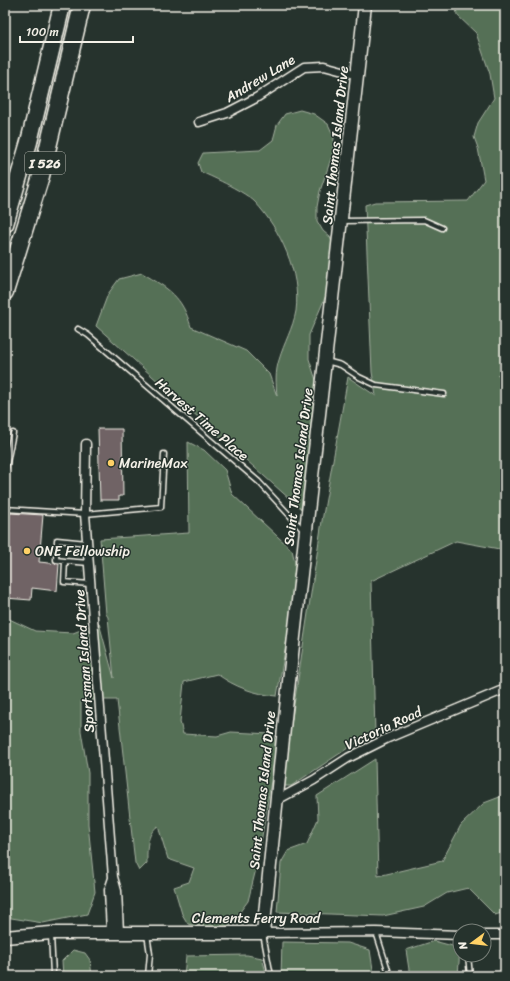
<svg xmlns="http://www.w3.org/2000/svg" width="510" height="981" viewBox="0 0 510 981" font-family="Sriracha,sans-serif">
  <rect width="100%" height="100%" fill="#26332d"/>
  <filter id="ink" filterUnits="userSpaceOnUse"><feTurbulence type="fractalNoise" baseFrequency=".025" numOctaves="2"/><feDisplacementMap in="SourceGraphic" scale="8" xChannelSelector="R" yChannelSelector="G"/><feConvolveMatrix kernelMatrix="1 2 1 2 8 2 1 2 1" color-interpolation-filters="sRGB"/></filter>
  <g filter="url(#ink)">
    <path fill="#546f56" stroke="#a4b09f" d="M 456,5 L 505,5 L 505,374 L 497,375 L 505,375 L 505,550 L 456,541 L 371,581 L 375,733 L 354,744 L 291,786 L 284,786 L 284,771 L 322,521 L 348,377 L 376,396 L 372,372 L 365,205 L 375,202 L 468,201 L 484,180 L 478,148 L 474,137 L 478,123 L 494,98 L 490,74 L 476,33 L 457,15 Z
      M 300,110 L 314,114 L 328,124 L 334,137 L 333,153 L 320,191 L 317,207 L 317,221 L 323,231 L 330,237 L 334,248 L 330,286 L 309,335 L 309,359 L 318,386 L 314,408 L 301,509 L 96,326 L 108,294 L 119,279 L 142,273 C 169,289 182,296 191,327 L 246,351 L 269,374 L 277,396 C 276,384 275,372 279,360 C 284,343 293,328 296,311 C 301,273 280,229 255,202 C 245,192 215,178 201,172 L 198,163 L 203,153 L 260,150 L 273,140 L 277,125 L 285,114 Z
      M 188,442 L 204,450 L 225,470 L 232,494 L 292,550 L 298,575 L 277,696 C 254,694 235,687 217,674 L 184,682 L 180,722 L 183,734 L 217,736 L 231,732 L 271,734 L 275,739 L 275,756 L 258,861 L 248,901 L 230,925 L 213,929 L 188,924 L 182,914 L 174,887 L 189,882 L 194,868 L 168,859 L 158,826 C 146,834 147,850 147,863 L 139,871 L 135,863 L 117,700 L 81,700 L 81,731 L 88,773 L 88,824 L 95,892 L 87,914 L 43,923 L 5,917 L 5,617 L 35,631 L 73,633 L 99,623 L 114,678 L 108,617 L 106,614 L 100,539 L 189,533 Z
      M 375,759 L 378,876 L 442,861 L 461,825 L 484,803 L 505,795 L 505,912 L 495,915 L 468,888 L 447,893 L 424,907 L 383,916 L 277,912 L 281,863 L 288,851 L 307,844 L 318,819 L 317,796 Z
      M 434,941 L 460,948 L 458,976 L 410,976 L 406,950 Z
      M 282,942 L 348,943 L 370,950 L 374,976 L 281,976 Z
      M 73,950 L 85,953 L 90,960 L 92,976 L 63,976 L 62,961 Z
      M 247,955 L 262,958 L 267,976 L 184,976 L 186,956 Z"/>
    <path fill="#6f6365" stroke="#f4f1e8" d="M 98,429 L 122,429 L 123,496 L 119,496 L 119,500 L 100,500 Z
      M 9,513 L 43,515 L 39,562 L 59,564 L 57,591 L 32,588 L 31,600 L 5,598 L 5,549 Z"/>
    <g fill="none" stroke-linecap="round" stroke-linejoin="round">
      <g stroke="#f4f1e8" stroke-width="7">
        <path id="service" d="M 342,221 L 424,220 L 442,228
          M 78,329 L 88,335 L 259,482 L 304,531
          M 326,361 L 341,365 L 359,377 L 376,385 L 444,394
          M 5,472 L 13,433
          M 5,509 L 85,514 L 161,507 L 164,454
          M 87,543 L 57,540 L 56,560 L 65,561 L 64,582 L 90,584
          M 65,561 L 89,563
          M 376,932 L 390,976
          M 147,934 L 150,954 L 148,976
          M 263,934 L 271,976
          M 51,935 L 53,974
          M 468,955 L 470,976"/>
      </g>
      <g stroke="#f4f1e8" stroke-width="11">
        <path id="minor" d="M 199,122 L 227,113 L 256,98 L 304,67 L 324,66 L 358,75
          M 86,444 L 85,514 L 113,877 L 117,891 L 119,932
          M 277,800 L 314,780 L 348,758 L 388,738 L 505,689
          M 111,932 L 109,890 L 113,878
          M 263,933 L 376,932 L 460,935
          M 484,935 L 505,935"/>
      </g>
      <g stroke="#f4f1e8" stroke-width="15">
        <path id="secondary" d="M 5,937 L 51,933 L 263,933 L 287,699 L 365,5"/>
      </g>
      <g stroke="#f4f1e8" stroke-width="19">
        <path id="motorway" d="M 5,224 L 29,142 L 62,5
          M 5,292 L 41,176 L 82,5"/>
      </g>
      <use href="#service" stroke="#26332d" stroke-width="4"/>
      <use href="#minor" stroke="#26332d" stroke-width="8"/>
      <use href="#secondary" stroke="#26332d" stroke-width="12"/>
      <use href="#motorway" stroke="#26332d" stroke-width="16"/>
    </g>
  </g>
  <g fill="#ffd166" stroke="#26332d" stroke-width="1.5">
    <circle cx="111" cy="463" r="4"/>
    <circle cx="27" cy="551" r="4"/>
  </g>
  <g text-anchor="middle" stroke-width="3" stroke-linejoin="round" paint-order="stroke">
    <rect fill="#26332d" stroke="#b6b8b0" stroke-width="1" x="25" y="152" width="40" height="22" rx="3"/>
    <g font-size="13" font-weight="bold" fill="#f4f1e8">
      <text x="45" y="168">I 526</text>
    </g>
    <g font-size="14" fill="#f4f1e8" stroke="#26332d">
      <text transform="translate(260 78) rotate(-31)" y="5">Andrew Lane</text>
      <text transform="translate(335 145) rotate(-84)" y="5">Saint Thomas Island Drive</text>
      <text transform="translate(202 419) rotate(41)" y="5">Harvest Time Place</text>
      <text transform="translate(298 467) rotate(-83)" y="5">Saint Thomas Island Drive</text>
      <text transform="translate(84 661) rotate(-94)" y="5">Sportsman Island Drive</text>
      <text transform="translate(383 728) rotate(-25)" y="5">Victoria Road</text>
      <text transform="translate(262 790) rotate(-84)" y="5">Saint Thomas Island Drive</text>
      <text x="256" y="923">Clements Ferry Road</text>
    </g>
    <g font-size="14" fill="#f4f1e8" stroke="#26332d" text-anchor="start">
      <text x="119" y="468">MarineMax</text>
      <text x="35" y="556">ONE Fellowship</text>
    </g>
  </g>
  <rect width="510" height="981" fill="none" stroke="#26332d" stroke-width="20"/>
  <rect x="10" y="10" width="490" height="961" fill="none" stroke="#f4f1e8" stroke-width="1.5" filter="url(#ink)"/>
  <g transform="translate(472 943) rotate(255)"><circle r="19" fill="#26332d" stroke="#787f78"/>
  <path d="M0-3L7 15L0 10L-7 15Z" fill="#ffd166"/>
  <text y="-6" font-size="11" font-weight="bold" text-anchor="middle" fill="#f4f1e8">N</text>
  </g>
  <path d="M20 36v6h113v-6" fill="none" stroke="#f4f1e8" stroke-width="2"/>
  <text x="26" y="36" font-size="12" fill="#f4f1e8" stroke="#26332d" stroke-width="3" paint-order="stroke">100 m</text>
</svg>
